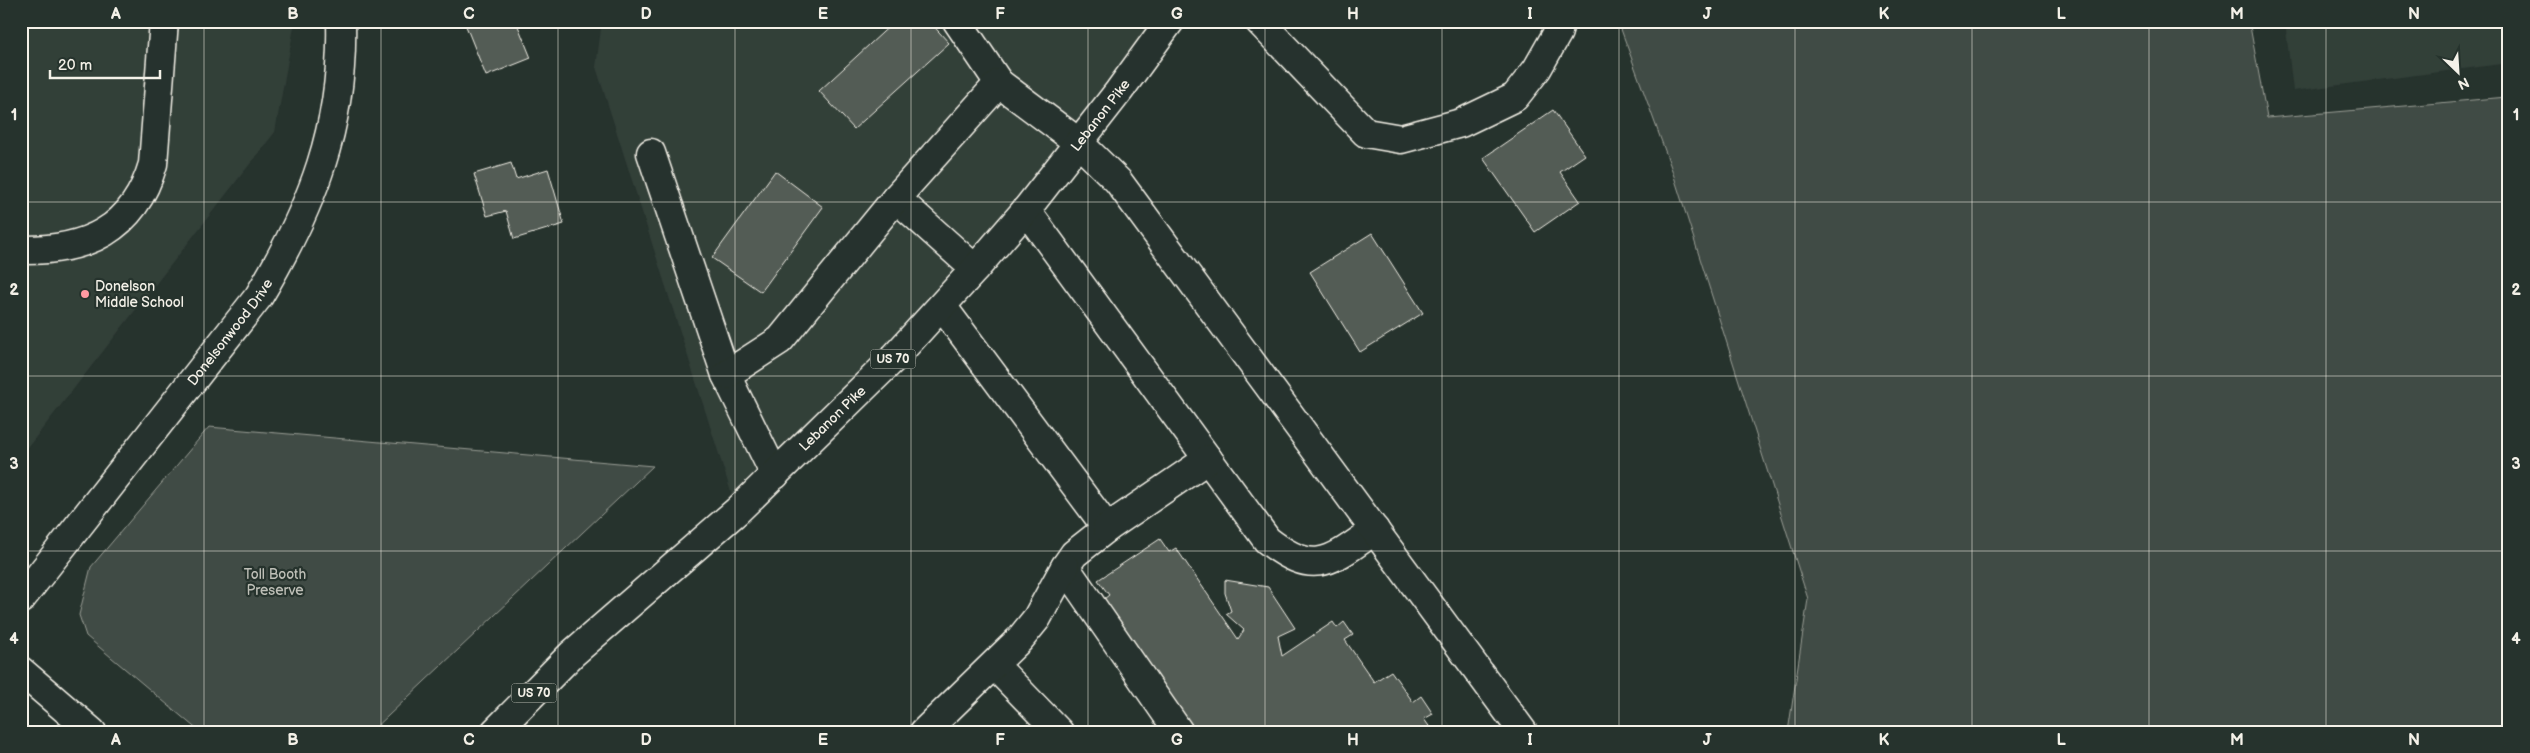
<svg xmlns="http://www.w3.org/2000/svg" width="2530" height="753" viewBox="0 0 2530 753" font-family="'Balsamiq Sans',sans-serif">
  <rect width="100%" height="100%" fill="#26332d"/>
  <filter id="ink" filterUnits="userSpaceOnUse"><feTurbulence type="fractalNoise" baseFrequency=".02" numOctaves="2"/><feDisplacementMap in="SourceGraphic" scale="10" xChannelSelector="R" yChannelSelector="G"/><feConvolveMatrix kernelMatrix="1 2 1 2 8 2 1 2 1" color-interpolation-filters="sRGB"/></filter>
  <g filter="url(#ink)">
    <path fill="#333f39" d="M 21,21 L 295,21 L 275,132 L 21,456 Z
      M 602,21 L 1170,21 L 1119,91 L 737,511 L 596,67 Z
      M 2285,21 L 2509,21 L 2509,63 L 2293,91 Z"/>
    <path fill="#414b45" stroke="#9a9e96" d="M 1618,21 L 2249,21 L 2267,118 L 2507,97 L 2509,78 L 2509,732 L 1788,732 L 1808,599 L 1672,170 Z
      M 209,427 L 653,466 L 371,732 L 200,732 L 86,636 L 79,615 L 91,567 Z"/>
    <path fill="#525c55" stroke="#f4f1e8" d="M 464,21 L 516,21 L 531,58 L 486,76 Z
      M 768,21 L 783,21 L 773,29 Z
      M 895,21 L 929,21 L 949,43 L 854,129 L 819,91 Z
      M 1553,110 L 1585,155 L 1560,172 L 1580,201 L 1535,232 L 1483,158 Z
      M 511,163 L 516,179 L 548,169 L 564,224 L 514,239 L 506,211 L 487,216 L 474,174 Z
      M 775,171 L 823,207 L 761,292 L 712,258 Z
      M 1372,233 L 1423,313 L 1360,352 L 1310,272 Z
      M 1160,539 L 1169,552 L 1176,548 L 1238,639 L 1244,630 L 1226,614 L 1231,611 L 1225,593 L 1225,580 L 1268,587 L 1295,628 L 1278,636 L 1282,656 L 1333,622 L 1337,628 L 1344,622 L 1353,635 L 1345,640 L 1374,682 L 1391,671 L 1413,702 L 1421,696 L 1433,714 L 1424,719 L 1433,732 L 1283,732 L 1280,726 L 1272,732 L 1188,732 L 1104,599 L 1109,595 L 1098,580 Z"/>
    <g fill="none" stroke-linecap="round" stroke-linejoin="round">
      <g stroke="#f4f1e8" stroke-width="31">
        <g id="minor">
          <path d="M 957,21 L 999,83"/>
          <path d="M 1259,21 L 1366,133 L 1401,139 L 1461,123 L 1515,97 L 1537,69 L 1558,32 L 1560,21"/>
          <path d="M 651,153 L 726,375 L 775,475"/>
          <path d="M 896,198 L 975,269"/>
          <path d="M 1026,210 L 1267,540 C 1315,578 1331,561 1375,530"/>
          <path d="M 21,250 C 86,251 134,230 153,164 L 164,21"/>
          <path d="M 942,306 L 1107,528 L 1074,554 L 1065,567 L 1179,732"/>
          <path d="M 726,375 L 780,340 L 896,198 L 999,83 L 1078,142 L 1118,181 L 1523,732"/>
          <path d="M 1107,528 L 1208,459"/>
          <path id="s1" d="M 21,599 L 259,296 C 312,207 344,127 341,21"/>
          <path d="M 995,666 L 1059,732"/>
          <path d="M 924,732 L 1020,639 L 1037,618 L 1065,567"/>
        </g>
      </g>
      <g stroke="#f4f1e8" stroke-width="31">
        <g id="major">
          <path d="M 21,671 L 92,732"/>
          <path id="s2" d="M 495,732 L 572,654 L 737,511 L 892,360 L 975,269 L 1026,210 L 1119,91 L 1170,21"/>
        </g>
      </g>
      <use href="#minor" stroke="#26332d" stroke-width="28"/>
      <use href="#major" stroke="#26332d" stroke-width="28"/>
    </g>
  </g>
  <path fill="none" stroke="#f4f1e8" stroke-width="1" stroke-opacity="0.55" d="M 204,21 L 204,732M 381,21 L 381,732M 558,21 L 558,732M 735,21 L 735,732M 911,21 L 911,732M 1088,21 L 1088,732M 1265,21 L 1265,732M 1442,21 L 1442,732M 1619,21 L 1619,732M 1795,21 L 1795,732M 1972,21 L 1972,732M 2149,21 L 2149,732M 2326,21 L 2326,732M 21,202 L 2509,202M 21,376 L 2509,376M 21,551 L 2509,551"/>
  <circle fill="#ff9aa2" stroke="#26332d" stroke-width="2" cx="85" cy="294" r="5"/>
  <g text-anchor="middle" stroke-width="4.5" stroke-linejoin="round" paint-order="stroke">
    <g fill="#26332d" stroke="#b6b8b0" stroke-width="1">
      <rect x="870.5" y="349.5" width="45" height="19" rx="4"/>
      <rect x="511.5" y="683.5" width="45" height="19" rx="4"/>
    </g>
    <g font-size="12" font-weight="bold" fill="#f4f1e8">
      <text x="893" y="363">US 70</text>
      <text x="534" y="697">US 70</text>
    </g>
    <g font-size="14" fill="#f4f1e8" stroke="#26332d">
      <text dy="5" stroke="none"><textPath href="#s2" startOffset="866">Lebanon Pike</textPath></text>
      <text dy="5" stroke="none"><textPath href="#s1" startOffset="339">Donelsonwood Drive</textPath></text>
      <text dy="5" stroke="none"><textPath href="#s2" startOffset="461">Lebanon Pike</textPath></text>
    </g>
    <g font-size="14" fill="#f4f1e8" stroke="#26332d" text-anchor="start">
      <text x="95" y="291">Donelson<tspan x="95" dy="16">Middle School</tspan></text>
    </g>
    <g font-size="14" fill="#bebfb7" stroke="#26332d">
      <text x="275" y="579">Toll Booth<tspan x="275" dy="16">Preserve</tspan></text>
    </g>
  </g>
  <rect width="2530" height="753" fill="none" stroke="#26332d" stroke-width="55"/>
  <g transform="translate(2458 72) rotate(155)" stroke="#26332d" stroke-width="4" paint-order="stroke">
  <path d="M0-4L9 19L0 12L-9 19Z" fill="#f4f1e8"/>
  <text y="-8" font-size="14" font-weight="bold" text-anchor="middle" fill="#f4f1e8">N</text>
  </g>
  <path d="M50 70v8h110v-8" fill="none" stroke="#f4f1e8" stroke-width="2.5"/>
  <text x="58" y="70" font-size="15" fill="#f4f1e8" stroke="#26332d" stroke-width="4" paint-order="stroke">20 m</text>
  <rect x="28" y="28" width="2474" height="698" fill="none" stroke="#f4f1e8" stroke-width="2"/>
  <g font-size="16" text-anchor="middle" font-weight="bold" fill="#f4f1e8">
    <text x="116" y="19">A</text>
    <text x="293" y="19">B</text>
    <text x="469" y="19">C</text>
    <text x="646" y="19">D</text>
    <text x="823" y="19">E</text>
    <text x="1000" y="19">F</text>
    <text x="1177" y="19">G</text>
    <text x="1353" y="19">H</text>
    <text x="1530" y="19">I</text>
    <text x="1707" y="19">J</text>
    <text x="1884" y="19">K</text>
    <text x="2061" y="19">L</text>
    <text x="2237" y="19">M</text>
    <text x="2414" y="19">N</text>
    <text x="14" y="120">1</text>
    <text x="2516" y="120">1</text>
    <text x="14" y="295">2</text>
    <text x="2516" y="295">2</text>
    <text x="14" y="469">3</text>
    <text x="2516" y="469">3</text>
    <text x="14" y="644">4</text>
    <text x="2516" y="644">4</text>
    <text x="116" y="745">A</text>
    <text x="293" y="745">B</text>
    <text x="469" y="745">C</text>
    <text x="646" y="745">D</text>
    <text x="823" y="745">E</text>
    <text x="1000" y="745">F</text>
    <text x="1177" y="745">G</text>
    <text x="1353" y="745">H</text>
    <text x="1530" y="745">I</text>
    <text x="1707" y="745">J</text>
    <text x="1884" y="745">K</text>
    <text x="2061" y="745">L</text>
    <text x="2237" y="745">M</text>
    <text x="2414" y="745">N</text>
  </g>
</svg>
